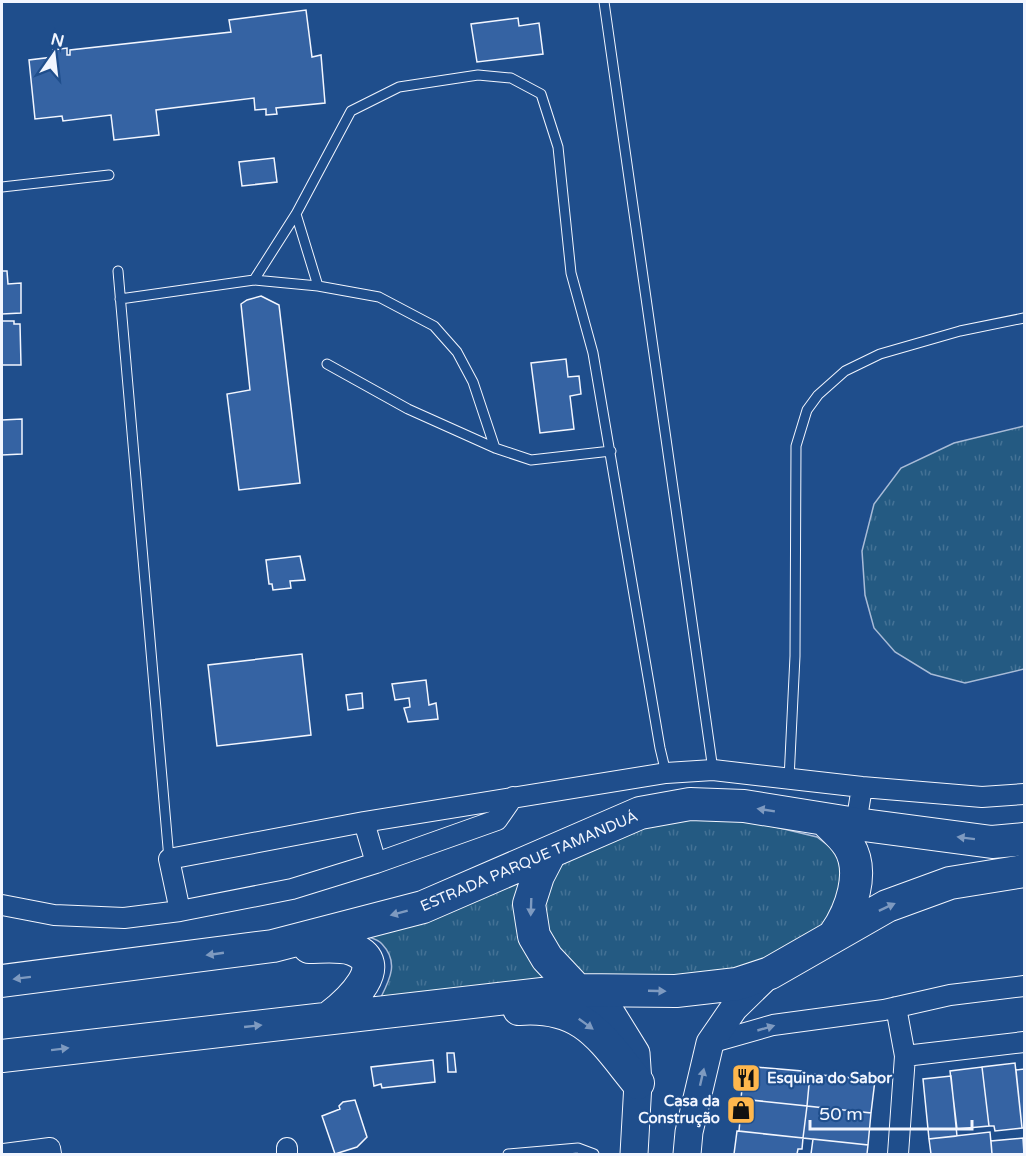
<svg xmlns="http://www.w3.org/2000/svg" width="1026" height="1156" viewBox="0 0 1026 1156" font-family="'Varela Round',sans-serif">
  <defs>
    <pattern id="grass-tufts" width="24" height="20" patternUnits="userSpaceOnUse" patternTransform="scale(1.5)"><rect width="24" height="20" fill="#245a82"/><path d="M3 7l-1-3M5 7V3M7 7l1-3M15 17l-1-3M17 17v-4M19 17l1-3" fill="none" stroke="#447295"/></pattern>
  </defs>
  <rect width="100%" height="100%" fill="#1f4e8c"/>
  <path fill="url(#grass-tufts)" stroke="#a8bbd7" stroke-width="1.5" d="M 1024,426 L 1024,669 L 965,683 L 931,674 L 895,652 L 874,628 L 865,595 L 862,551 L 874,504 L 901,468 L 954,443 Z
    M 690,816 L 742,819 L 817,837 L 838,853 L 847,889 L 833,929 L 768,968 L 583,984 L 541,931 L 545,879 L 559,857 L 641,823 Z
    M 532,877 L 556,980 L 381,997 C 390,979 399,962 382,944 C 378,939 367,937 361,934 Z"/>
  <path fill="#3563a3" stroke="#f2f6ff" stroke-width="1.5" d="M 306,10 L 312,57 L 321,55 L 325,103 L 276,108 L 277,114 L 266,115 L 266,109 L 255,110 L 254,98 L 156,110 L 159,135 L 114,140 L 111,115 L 63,121 L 62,116 L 35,119 L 29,60 L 53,57 L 53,50 L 67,48 L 67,55 L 70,55 L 70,50 L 231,32 L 229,20 Z
    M 518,18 L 519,26 L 539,23 L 543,54 L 477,62 L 471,24 Z
    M 274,158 L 277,182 L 242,186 L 239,162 Z
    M 2,271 L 7,271 L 8,284 L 21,283 L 21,313 L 2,314 Z
    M 261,296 L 279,305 L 300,483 L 239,490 L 227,394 L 250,390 L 241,304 L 247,300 Z
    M 2,321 L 14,321 L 14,324 L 20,324 L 21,365 L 2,365 Z
    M 566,359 L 568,377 L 579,376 L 581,394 L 570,396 L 574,429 L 540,433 L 531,363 Z
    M 22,419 L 22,454 L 2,455 L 2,420 Z
    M 300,556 L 305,580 L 290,581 L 291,588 L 273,590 L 272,584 L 269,584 L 266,560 Z
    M 302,654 L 311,735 L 217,746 L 208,665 Z
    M 426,680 L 429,705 L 436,703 L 438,719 L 408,722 L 404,708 L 410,707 L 409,698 L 395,700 L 392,684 Z
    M 362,693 L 363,708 L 348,710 L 346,695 Z
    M 447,1053 L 454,1053 L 456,1072 L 448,1072 Z
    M 433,1060 L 435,1082 L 382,1088 L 381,1084 L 374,1086 L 371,1067 Z
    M 1015,1063 L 1022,1128 L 995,1131 L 994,1126 L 989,1126 L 982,1067 Z
    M 744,1066 L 802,1071 L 802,1073 L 810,1074 L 807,1106 L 741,1099 Z
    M 982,1067 L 989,1126 L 957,1129 L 950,1071 Z
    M 1024,1069 L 1024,1128 L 1022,1128 L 1016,1070 Z
    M 810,1074 L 875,1080 L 871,1113 L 807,1106 Z
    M 951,1076 L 957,1136 L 929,1139 L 923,1079 Z
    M 742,1099 L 807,1106 L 803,1138 L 739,1131 Z
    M 355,1100 L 367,1137 L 357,1147 L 335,1154 L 322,1116 L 340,1109 L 339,1106 L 343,1102 Z
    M 807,1106 L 871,1113 L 868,1145 L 803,1138 Z
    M 737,1131 L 803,1138 L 802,1149 L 798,1149 L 797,1154 L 734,1154 Z
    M 990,1132 L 992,1154 L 931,1154 L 929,1139 Z
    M 1023,1138 L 1024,1154 L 992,1154 L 991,1141 Z
    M 813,1139 L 868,1145 L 867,1154 L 811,1154 Z"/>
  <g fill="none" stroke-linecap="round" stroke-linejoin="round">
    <g stroke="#f2f6ff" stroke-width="11">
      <path id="lane" d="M 604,2 L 713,770
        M 2,187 L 109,175
        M 296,214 L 318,286
        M 118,271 L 169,859
        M 254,280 L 296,214 L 351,111 L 399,87 L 478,75 L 511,78 L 541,94 L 558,147 L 571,273 L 593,353 L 660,748 L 666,773
        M 120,299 L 254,280 L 318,286 L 379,297 L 434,326 L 457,352 L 473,382 L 495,448
        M 327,364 L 408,409 L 495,448 L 531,460 L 611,451
        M 789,779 L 795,656 L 796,446 L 807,410 L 818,395 L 845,371 L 880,354 L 960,331 L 1024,318
        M 508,1154 L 578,1148 L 594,1154"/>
    </g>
    <g stroke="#f2f6ff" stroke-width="22">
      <path id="street" d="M 364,822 L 376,863
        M 856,824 L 862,787
        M 2,905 L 54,915 L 124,918 L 180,911 L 292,889 L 376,863 L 497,820 L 513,797
        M 180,911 L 169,859 L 364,822 L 666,773 L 713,770 L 862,787 L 982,797 L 1024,794
        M 896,1007 L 905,1056 L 898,1154
        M 710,1043 L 773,1025 L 884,1010 L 950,995 L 1024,986
        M 905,1056 L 1024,1042
        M 287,1148 L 287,1154
        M 4,1154 L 50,1148 L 51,1154"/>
    </g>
    <g stroke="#f2f6ff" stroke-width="29">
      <path id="secondary" d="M 577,990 L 610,1011 L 636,1053 L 638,1083 L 634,1154
        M 687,1154 L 689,1132 L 710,1043 L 734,1008 L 769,974"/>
    </g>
    <g stroke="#f2f6ff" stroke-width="34">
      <path id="primary" d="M 824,819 C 832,827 843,836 849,846 C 865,872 851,911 835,934
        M 550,853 L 538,876 L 529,904 L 534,936 L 547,958 L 577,990
        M 309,947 C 322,947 340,945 352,949 C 392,964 348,1003 330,1017
        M 2,981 L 273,946 L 423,907 L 640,813 L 690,804 L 744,806 L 856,824 L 992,842 L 1024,839
        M 519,1009 C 584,1004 602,1039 638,1083
        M 2,1056 L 577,990 L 676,991 L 737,984 L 770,973 L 887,906 L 950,883 L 1024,871"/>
    </g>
    <use href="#lane" stroke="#1f4e8c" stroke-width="9"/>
    <use href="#street" stroke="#1f4e8c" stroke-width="20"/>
    <use href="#secondary" stroke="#1f4e8c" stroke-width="27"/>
    <use href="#primary" stroke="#1f4e8c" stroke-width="32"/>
  </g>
  <defs><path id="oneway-solid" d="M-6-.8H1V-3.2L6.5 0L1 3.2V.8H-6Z" transform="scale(1.5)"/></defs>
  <g fill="#7e9ac0">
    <use href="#oneway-solid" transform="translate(766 810) rotate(-171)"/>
    <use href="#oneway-solid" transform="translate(966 838) rotate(-173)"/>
    <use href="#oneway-solid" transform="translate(531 907) rotate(92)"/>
    <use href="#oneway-solid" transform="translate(887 907) rotate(-25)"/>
    <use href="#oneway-solid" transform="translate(399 913) rotate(165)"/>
    <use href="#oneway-solid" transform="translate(215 954) rotate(172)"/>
    <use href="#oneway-solid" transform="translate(22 978) rotate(173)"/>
    <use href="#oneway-solid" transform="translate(657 991) rotate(2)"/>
    <use href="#oneway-solid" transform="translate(586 1024) rotate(36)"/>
    <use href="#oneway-solid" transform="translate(253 1026) rotate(-6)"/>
    <use href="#oneway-solid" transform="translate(766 1028) rotate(-16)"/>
    <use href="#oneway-solid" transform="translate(60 1049) rotate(-7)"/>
    <use href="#oneway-solid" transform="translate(702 1077) rotate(-77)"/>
  </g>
  <defs>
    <g id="restaurant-square" transform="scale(1.5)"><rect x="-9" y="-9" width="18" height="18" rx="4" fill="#ffb74d" stroke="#1f4e8c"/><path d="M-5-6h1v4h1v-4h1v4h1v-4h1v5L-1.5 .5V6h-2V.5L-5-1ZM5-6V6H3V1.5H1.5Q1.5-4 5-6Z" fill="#111"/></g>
    <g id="shop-square" transform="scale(1.5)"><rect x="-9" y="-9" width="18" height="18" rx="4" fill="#ffb74d" stroke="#1f4e8c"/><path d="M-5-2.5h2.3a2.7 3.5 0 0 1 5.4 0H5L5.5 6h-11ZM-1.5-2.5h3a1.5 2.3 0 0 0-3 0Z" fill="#111"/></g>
  </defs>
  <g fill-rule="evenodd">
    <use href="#restaurant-square" x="746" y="1078"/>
    <use href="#shop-square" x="741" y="1110"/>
  </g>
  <g text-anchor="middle" stroke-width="4.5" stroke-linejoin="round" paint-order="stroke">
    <g font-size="15" fill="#f2f6ff" stroke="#1f4e8c">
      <text transform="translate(529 861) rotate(-23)" y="5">ESTRADA PARQUE TAMANDUÁ</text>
    </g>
    <g font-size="15" font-weight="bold" fill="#f2f6ff" stroke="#1f4e8c" text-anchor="start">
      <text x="767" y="1083">Esquina do Sabor</text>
      <text x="720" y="1106" text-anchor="end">Casa da<tspan x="720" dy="17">Construção</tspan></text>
    </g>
  </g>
  <rect width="1026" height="1156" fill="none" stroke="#f2f6ff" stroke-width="6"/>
  <g transform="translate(54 54) rotate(14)" stroke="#1f4e8c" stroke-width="4.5" paint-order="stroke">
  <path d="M0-4.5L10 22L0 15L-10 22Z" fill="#f2f6ff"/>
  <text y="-9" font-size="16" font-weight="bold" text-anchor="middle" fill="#f2f6ff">N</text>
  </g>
  <path d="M810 1120v9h162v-9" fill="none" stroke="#f2f6ff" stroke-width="3"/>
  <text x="819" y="1120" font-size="18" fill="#f2f6ff" stroke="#1f4e8c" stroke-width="4.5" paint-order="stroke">50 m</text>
</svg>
